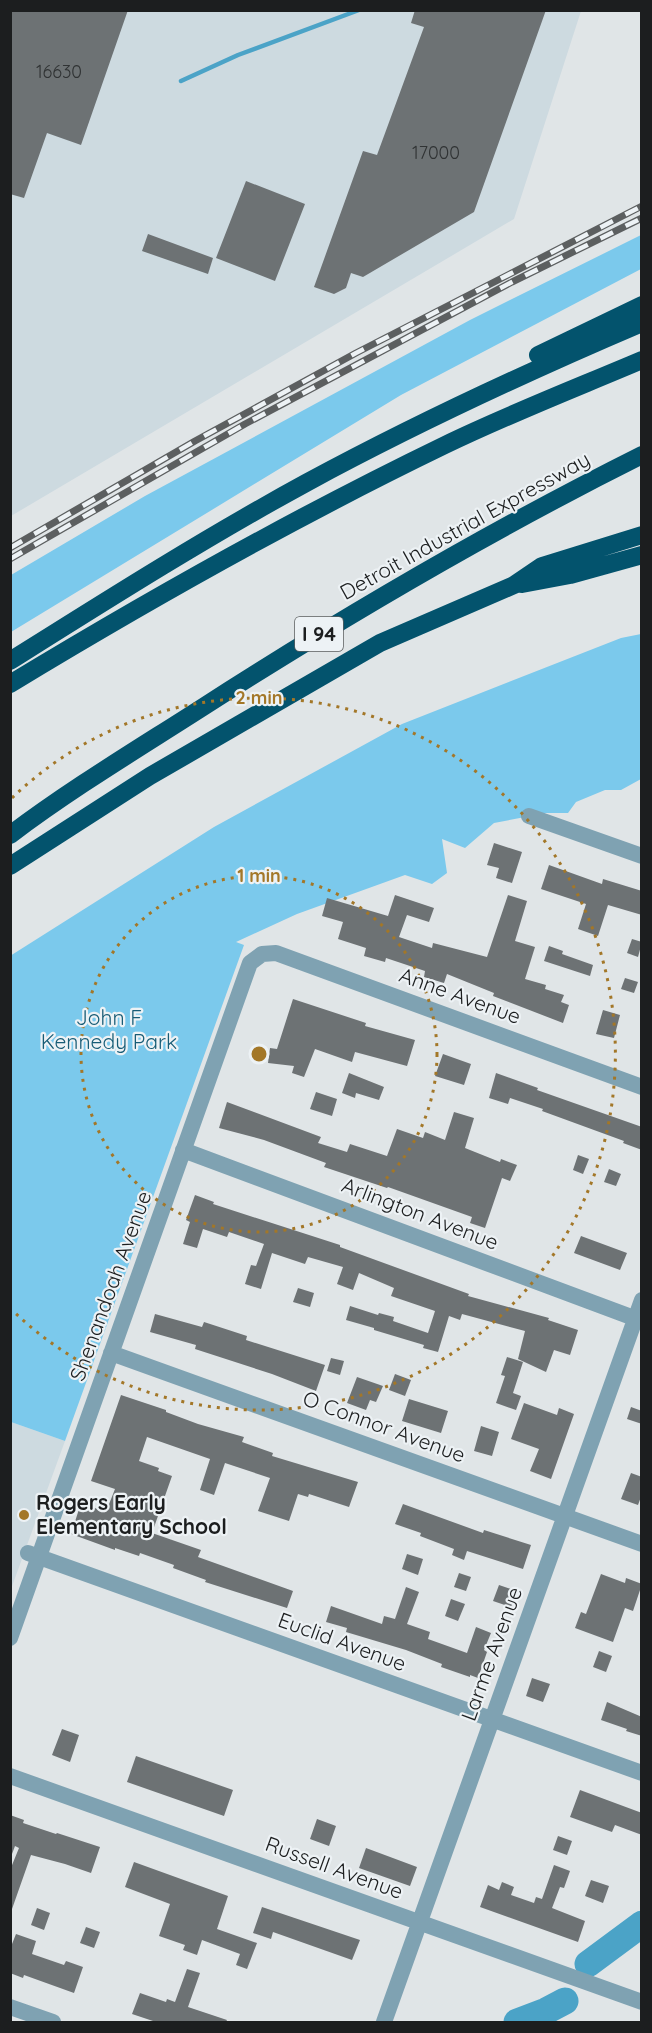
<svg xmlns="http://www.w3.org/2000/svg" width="652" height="2033" viewBox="0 0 652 2033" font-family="Quicksand,sans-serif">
  <rect width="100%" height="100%" fill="#e0e5e7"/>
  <path fill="#cddae0" d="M 11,11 L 581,11 L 514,219 L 11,516 Z
    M 11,1422 L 65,1441 L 11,1589 Z"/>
  <path fill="#7bc9ec" d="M 641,235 L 641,269 L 401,395 L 11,632 L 11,575 L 145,496 L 470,320 Z
    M 641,634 L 641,779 L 621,790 L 605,790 L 576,802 L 568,813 L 546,813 L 494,823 L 465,848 L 442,839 L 447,873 L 432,884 L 405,875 L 297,914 L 236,942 L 244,945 L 65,1441 L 11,1422 L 10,956 L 214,827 L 402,724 L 621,638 Z"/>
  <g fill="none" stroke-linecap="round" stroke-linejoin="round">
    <path stroke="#4ba3c7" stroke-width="4.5" d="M 181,81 L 238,55 L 359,10"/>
    <path stroke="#4ba3c7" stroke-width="27" d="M 588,1964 L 642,1924
      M 517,2022 L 546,2011 L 565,2001"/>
  </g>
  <path fill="#6d7274" d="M 10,10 L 128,10 L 81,145 L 47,133 L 24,198 L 10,194 Z
    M 415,10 L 546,10 L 474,212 L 363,277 L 351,273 L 346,288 L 334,294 L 314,287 L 363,151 L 377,155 L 424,27 L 411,23 Z
    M 246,181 L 305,204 L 275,281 L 216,258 Z
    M 148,234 L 213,258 L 208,274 L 142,251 Z
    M 494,843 L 522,852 L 512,883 L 496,878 L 499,868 L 487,865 Z
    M 549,865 L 602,884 L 603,879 L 642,891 L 642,915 L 608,905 L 598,936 L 578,929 L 586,904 L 541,889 Z
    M 395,895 L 434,908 L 429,922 L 407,915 L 399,937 L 432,948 L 433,943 L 487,957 L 508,895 L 527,901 L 515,941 L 535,947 L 525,979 L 546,985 L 545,989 L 564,995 L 561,1002 L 569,1005 L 563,1023 L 493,996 L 494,993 L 447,974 L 444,983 L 424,977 L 425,971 L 386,958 L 385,962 L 364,956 L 366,948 L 338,939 L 343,922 L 322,916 L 327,898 L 388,916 Z
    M 632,939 L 642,942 L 638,957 L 627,953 Z
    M 549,946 L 563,951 L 562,954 L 593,965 L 590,976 L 544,961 Z
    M 625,978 L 638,982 L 634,993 L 621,989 Z
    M 293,999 L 366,1023 L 365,1026 L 415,1040 L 407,1066 L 355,1052 L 352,1062 L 315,1049 L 304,1077 L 292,1073 L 294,1066 L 268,1063 L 270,1048 L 277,1049 Z
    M 603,1010 L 620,1015 L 614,1038 L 596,1034 Z
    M 443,1054 L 471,1064 L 464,1085 L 435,1076 Z
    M 349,1073 L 384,1087 L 379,1100 L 356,1093 L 355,1098 L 342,1093 Z
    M 496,1073 L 538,1088 L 537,1090 L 642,1127 L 642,1150 L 623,1143 L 624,1141 L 542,1111 L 543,1109 L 510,1098 L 508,1104 L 489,1098 Z
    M 316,1092 L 337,1099 L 332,1116 L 310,1109 Z
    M 227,1102 L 321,1137 L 318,1143 L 347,1152 L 350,1144 L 387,1156 L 397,1129 L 423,1138 L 425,1132 L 445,1140 L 454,1112 L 474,1118 L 465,1148 L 500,1162 L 501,1159 L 517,1165 L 510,1181 L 502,1178 L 485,1228 L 470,1223 L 472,1217 L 388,1187 L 387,1188 L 324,1167 L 326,1163 L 264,1140 L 219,1128 Z
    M 578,1155 L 589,1159 L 583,1174 L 573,1170 Z
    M 609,1169 L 621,1174 L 616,1186 L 604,1182 Z
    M 195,1195 L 214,1202 L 213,1204 L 340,1245 L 340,1247 L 469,1294 L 468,1296 L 549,1318 L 548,1320 L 578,1330 L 570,1355 L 554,1350 L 546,1372 L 518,1359 L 525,1331 L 462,1314 L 460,1320 L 449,1316 L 438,1352 L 423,1348 L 424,1345 L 374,1330 L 374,1328 L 346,1320 L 350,1306 L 378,1315 L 379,1313 L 394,1317 L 393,1321 L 428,1333 L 435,1311 L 391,1296 L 394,1288 L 359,1273 L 353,1290 L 337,1284 L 343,1267 L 308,1257 L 305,1264 L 272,1253 L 261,1289 L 245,1284 L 251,1265 L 256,1266 L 264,1244 L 229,1232 L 227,1237 L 203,1229 L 197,1248 L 183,1244 L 190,1222 L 186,1220 Z
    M 581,1236 L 627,1253 L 620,1270 L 574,1253 Z
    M 298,1288 L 314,1293 L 310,1307 L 293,1302 Z
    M 155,1314 L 202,1327 L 204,1322 L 247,1336 L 246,1340 L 325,1365 L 316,1391 L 272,1374 L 195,1349 L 196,1345 L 150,1332 Z
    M 507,1357 L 523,1362 L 513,1393 L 521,1396 L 516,1410 L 496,1403 L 505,1376 L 501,1375 Z
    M 331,1358 L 344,1361 L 340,1375 L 327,1371 Z
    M 395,1374 L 411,1380 L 405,1396 L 389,1390 Z
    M 357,1377 L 383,1386 L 376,1402 L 370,1400 L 366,1410 L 347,1403 Z
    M 121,1395 L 166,1410 L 166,1412 L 198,1424 L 244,1437 L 242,1442 L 273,1453 L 272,1456 L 358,1482 L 349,1507 L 309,1494 L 308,1497 L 298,1494 L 289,1521 L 258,1511 L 270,1478 L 225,1463 L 214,1495 L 200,1490 L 210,1459 L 147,1437 L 139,1461 L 159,1468 L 158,1471 L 172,1476 L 152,1533 L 201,1550 L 198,1557 L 293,1591 L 287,1608 L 205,1582 L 206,1580 L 173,1568 L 174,1565 L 140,1553 L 139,1556 L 115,1548 L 115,1550 L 71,1534 L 81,1503 L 106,1512 L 115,1489 L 91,1481 Z
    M 409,1399 L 448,1411 L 441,1433 L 402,1421 Z
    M 524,1403 L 557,1415 L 559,1408 L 574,1414 L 551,1479 L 530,1471 L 539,1449 L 511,1439 Z
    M 631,1407 L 642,1411 L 642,1424 L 627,1419 Z
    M 481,1426 L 499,1432 L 492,1456 L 474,1451 Z
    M 631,1473 L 642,1477 L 642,1494 L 638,1505 L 621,1499 Z
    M 403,1504 L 483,1533 L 484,1530 L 531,1545 L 523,1569 L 467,1551 L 464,1560 L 452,1555 L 454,1549 L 420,1536 L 421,1533 L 395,1524 Z
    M 407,1554 L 423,1559 L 418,1575 L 402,1569 Z
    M 459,1573 L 471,1577 L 466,1591 L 454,1587 Z
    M 601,1574 L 625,1583 L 626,1578 L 642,1584 L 633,1611 L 625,1608 L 613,1642 L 575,1628 L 581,1612 L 586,1614 Z
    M 499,1585 L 517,1591 L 511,1607 L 493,1601 Z
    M 406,1587 L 419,1592 L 407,1624 L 430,1632 L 428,1639 L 467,1653 L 476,1627 L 491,1633 L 484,1650 L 487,1652 L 478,1678 L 470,1675 L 470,1677 L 441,1667 L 442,1664 L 406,1650 L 346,1632 L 347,1628 L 326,1622 L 331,1606 L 382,1624 L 384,1616 L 395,1619 Z
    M 451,1599 L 465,1604 L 458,1621 L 445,1616 Z
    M 599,1651 L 612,1656 L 606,1672 L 593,1667 Z
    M 532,1678 L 550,1684 L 543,1702 L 526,1696 Z
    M 607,1702 L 642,1717 L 642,1736 L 626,1731 L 627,1729 L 601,1720 Z
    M 62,1729 L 79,1735 L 70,1762 L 52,1755 Z
    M 136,1756 L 233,1790 L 224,1816 L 127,1782 Z
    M 580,1790 L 642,1813 L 642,1835 L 615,1825 L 612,1832 L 570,1817 Z
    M 10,1815 L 24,1820 L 23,1823 L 56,1834 L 57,1833 L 100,1847 L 91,1873 L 65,1864 L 31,1855 L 12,1909 L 10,1909 L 10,1870 L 19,1848 L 15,1846 L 12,1854 L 10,1853 Z
    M 317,1819 L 336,1826 L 329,1846 L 310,1839 Z
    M 558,1836 L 572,1841 L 567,1855 L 553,1850 Z
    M 366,1848 L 417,1867 L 410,1886 L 359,1868 Z
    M 134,1862 L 228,1896 L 217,1929 L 257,1943 L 247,1969 L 236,1965 L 240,1954 L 202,1940 L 197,1955 L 183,1950 L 185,1945 L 159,1936 L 170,1904 L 125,1887 Z
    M 554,1865 L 570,1871 L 564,1888 L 560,1887 L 552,1908 L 585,1921 L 578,1942 L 480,1907 L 488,1885 L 499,1890 L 502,1882 L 514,1887 L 511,1895 L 534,1903 L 536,1897 L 542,1899 Z
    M 591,1880 L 609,1886 L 603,1903 L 585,1896 Z
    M 262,1907 L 360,1940 L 352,1960 L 273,1932 L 271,1939 L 253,1933 Z
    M 37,1908 L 50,1913 L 44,1930 L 31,1925 Z
    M 86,1927 L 100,1932 L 94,1948 L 80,1943 Z
    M 16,1934 L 36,1941 L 32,1954 L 64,1965 L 66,1961 L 83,1967 L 74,1993 L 24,1975 L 23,1978 L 10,1973 L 10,1949 Z
    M 187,1969 L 200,1973 L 188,2007 L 227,2020 L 226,2022 L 156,2022 L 132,2014 L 140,1993 L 166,2002 L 167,1999 L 175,2002 Z"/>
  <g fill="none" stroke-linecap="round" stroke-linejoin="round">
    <path stroke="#7fa2b2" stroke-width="16" d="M 529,816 L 642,856
      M 183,1150 L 642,1321
      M 111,1353 L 642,1544
      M 28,1553 L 642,1773
      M 10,1638 L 250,963 L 262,954 L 276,953 L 642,1087
      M 10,1776 L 642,2002
      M 10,2007 L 53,2022
      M 384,2022 L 642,1300"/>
    <path stroke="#03536d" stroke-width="18" d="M 538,355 L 642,305
      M 522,584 L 570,575 L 642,555
      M 10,661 C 107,600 205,538 306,483 C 415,424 527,372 642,323
      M 10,684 C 152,598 296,517 445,445 C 509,414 576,388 642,360
      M 10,835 C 71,789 136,750 200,709 C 343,617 490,531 642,455
      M 10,866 L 150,776 L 380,643 L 514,585 L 542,566 L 642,535"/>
    <g stroke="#5c5f60" stroke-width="7">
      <path id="rail" d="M 10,548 L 195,441 L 356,353 L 642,206
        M 10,559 L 245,424 L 512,282 L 642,218"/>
    </g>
    <use href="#rail" stroke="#edf2f5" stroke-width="4.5" stroke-dasharray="14" stroke-linecap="butt"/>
  </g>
  <g fill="none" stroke="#a37728" stroke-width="3" stroke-dasharray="3 6">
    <circle cx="259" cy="1054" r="178"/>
    <path d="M12 798A356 356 0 1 1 12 1310"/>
  </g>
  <circle fill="#a37728" stroke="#edf2f5" stroke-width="2" cx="24" cy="1515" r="6"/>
  <g text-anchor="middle" stroke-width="4.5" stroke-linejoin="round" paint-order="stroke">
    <g font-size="18" fill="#303334">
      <text x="59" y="78">16630</text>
      <text x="436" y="159">17000</text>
    </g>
    <rect fill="#edf2f5" stroke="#5b5e5f" stroke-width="1.5" x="295" y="617" width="48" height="34" rx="4.5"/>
    <g font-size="20" font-weight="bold" fill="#1c1e1f">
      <text x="319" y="641">I 94</text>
    </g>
    <g font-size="21" fill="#1c1e1f" stroke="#edf2f5">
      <text transform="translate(465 526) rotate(-29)" y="7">Detroit Industrial Expressway</text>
      <text transform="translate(460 996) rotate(20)" y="7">Anne Avenue</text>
      <text transform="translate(420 1214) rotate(21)" y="7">Arlington Avenue</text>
      <text transform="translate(111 1286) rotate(-70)" y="7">Shenandoah Avenue</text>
      <text transform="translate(384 1427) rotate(20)" y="7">O Connor Avenue</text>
      <text transform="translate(342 1642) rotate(20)" y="7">Euclid Avenue</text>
      <text transform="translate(492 1654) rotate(-70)" y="7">Larme Avenue</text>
      <text transform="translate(334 1868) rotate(20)" y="7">Russell Avenue</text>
    </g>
    <g font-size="21" fill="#175c76" stroke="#edf2f5">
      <text x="109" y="1025">John F<tspan x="109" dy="24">Kennedy Park</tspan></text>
    </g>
    <g font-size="21" font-weight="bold" fill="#1c1e1f" stroke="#edf2f5" text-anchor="start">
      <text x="36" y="1510">Rogers Early<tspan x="36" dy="24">Elementary School</tspan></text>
    </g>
  </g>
  <circle cx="259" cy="1054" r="9" fill="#a37728" stroke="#edf2f5" stroke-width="3"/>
  <g font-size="18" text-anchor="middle" font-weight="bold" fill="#a37728" stroke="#edf2f5" stroke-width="4.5" stroke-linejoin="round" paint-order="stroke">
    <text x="259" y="704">2 min</text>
    <text x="259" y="882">1 min</text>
  </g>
  <rect width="652" height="2033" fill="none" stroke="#1c1e1f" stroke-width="24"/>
</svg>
